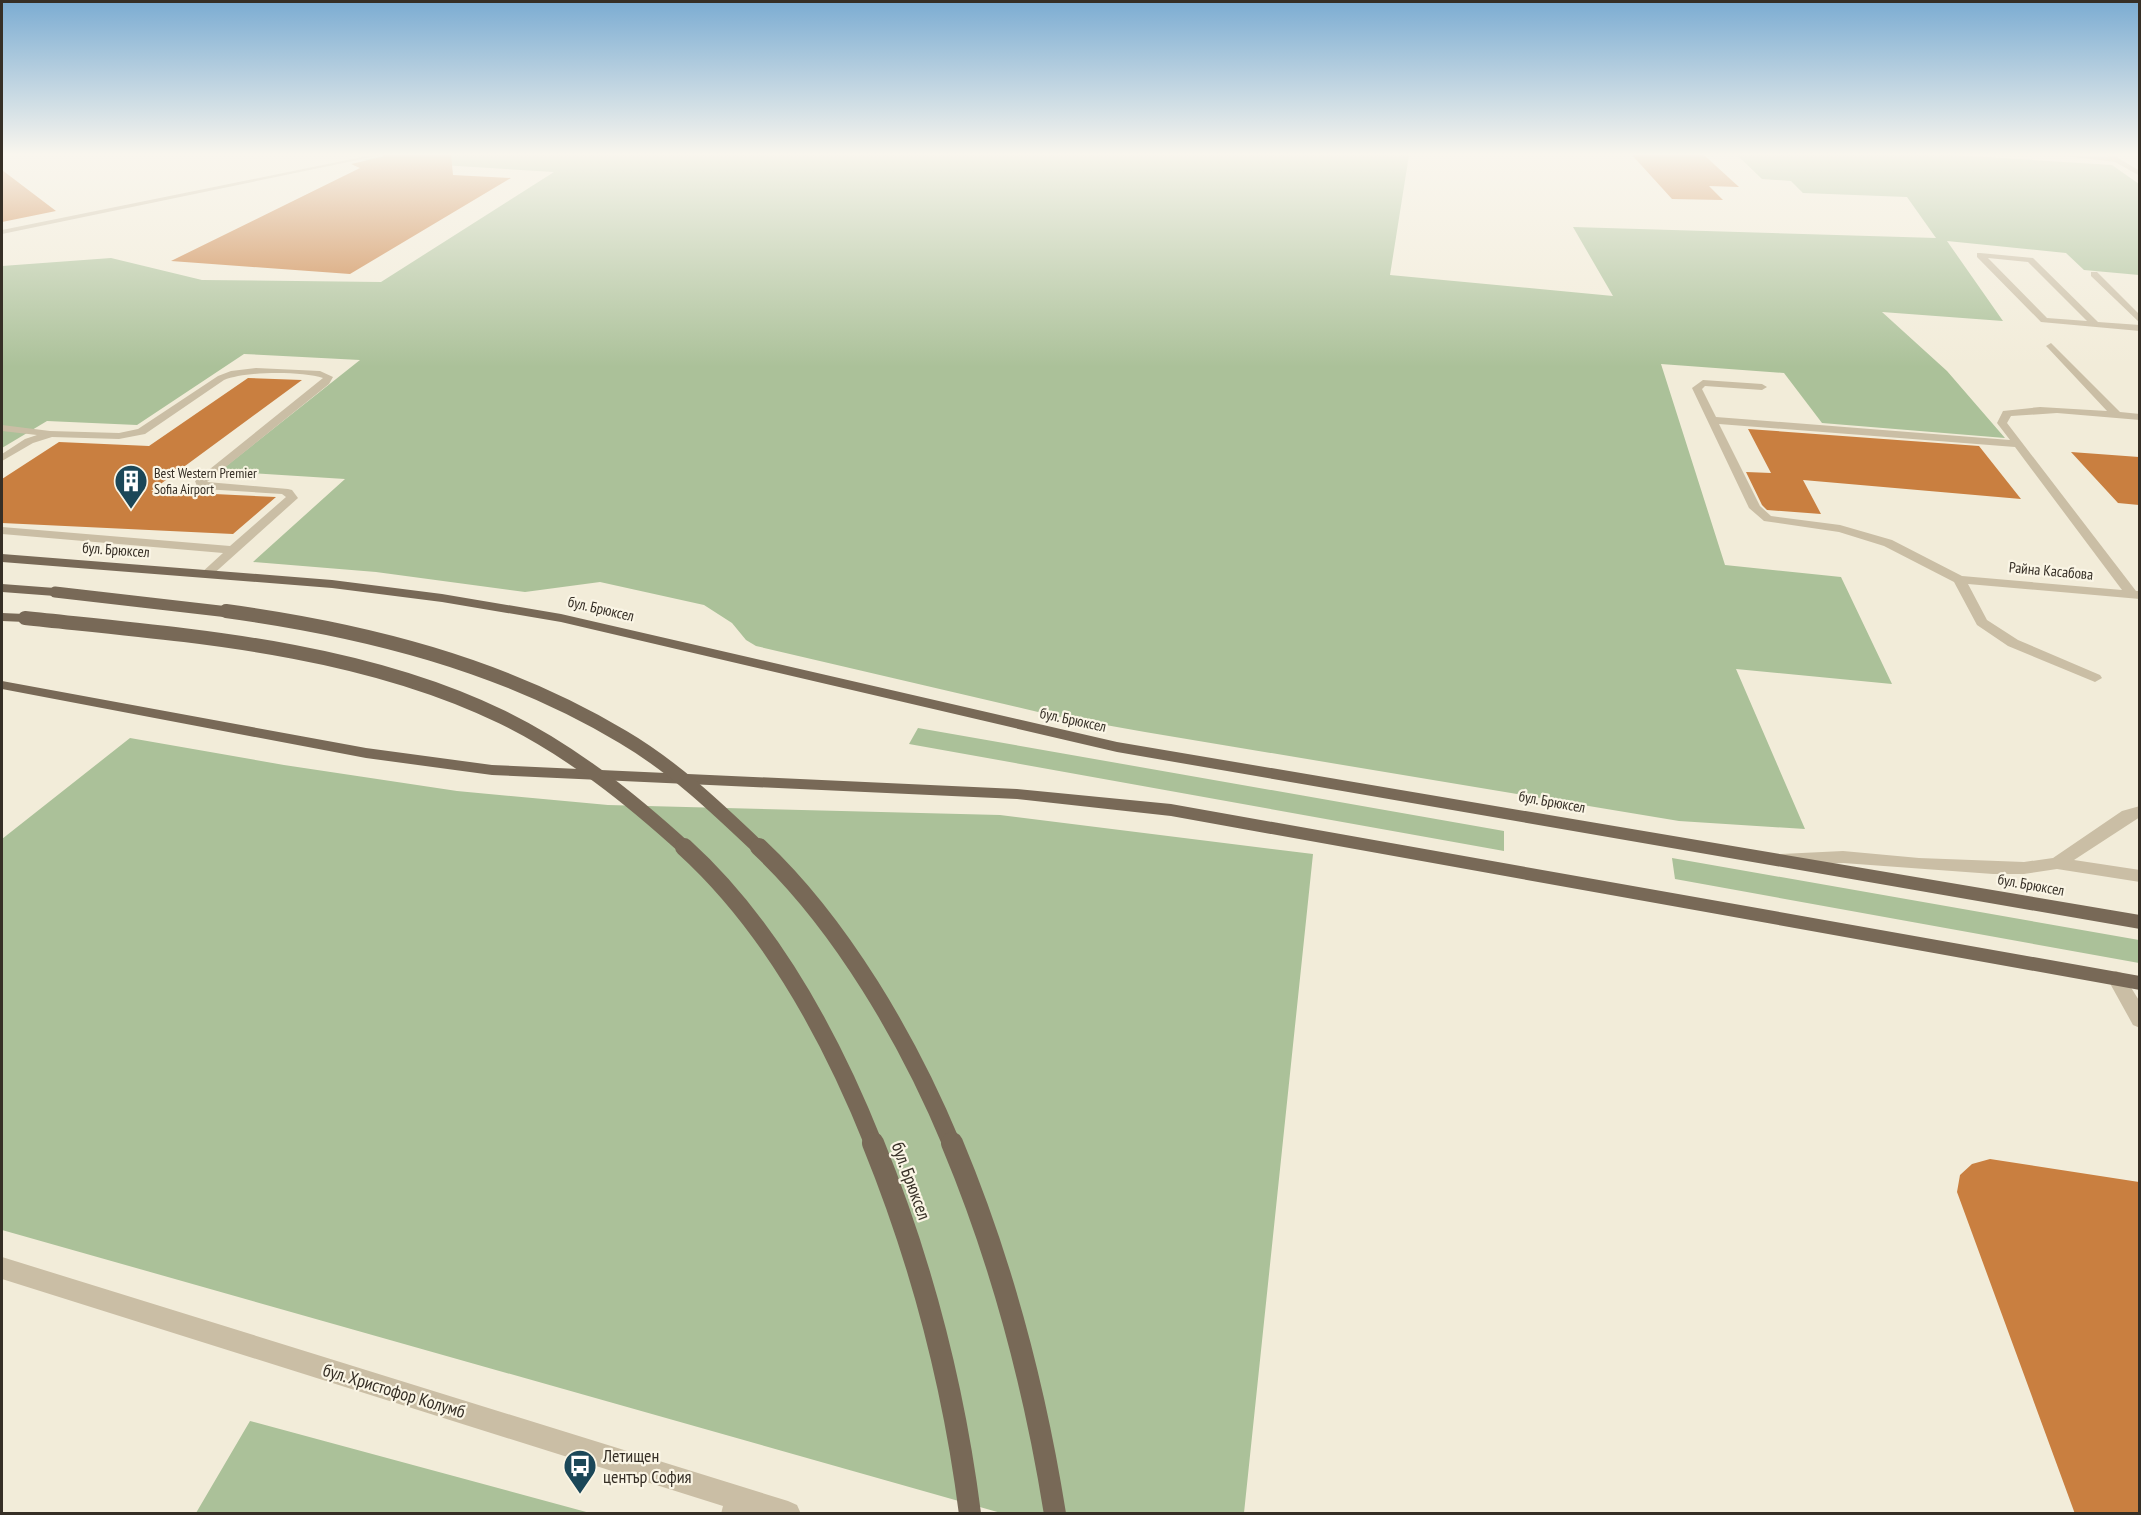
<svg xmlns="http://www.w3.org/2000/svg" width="2141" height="1515" viewBox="0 0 2141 1515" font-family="'PT Sans Narrow',sans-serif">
  <rect width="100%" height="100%" fill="#f2ecd9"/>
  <path fill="#abc199" d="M 390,155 L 1409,155 L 1390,275 L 1613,296 L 1573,227 L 1936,238 L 1907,197 L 1803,193 L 1791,181 L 1762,179 L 1737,155 L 1955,155 L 2112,165 L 2139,184 L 2139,275 L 2084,270 L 2066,253 L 1947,241 L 2003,321 L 1882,312 L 1947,371 L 2005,438 L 1822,423 L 1784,373 L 1661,364 L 1725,565 L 1841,577 L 1892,684 L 1736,669 L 1805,829 L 1679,821 L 1145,732 L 1055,716 L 756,646 L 746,640 L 732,623 L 704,605 L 600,582 L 525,592 L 376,572 L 253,562 L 345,479 L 220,471 L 360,360 L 244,354 L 137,425 L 47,421 L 2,448 L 2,266 L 111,258 L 202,280 L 381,282 L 554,172 L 361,160 Z
    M 918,728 L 1504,831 L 1504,851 L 909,744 Z
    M 130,738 L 284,765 L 457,791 L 608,805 L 1000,815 L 1313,854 L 1244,1513 L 1001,1513 L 2,1230 L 2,839 Z
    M 1672,858 L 2139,940 L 2139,963 L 1675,879 Z
    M 250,1421 L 590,1513 L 196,1513 Z"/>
  <path fill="#c97f40" d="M 384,155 L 451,155 L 453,175 L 511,178 L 350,274 L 171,261 L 360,168 L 351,164 L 382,157 Z
    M 1632,155 L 1704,155 L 1739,187 L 1709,186 L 1723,200 L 1672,199 Z
    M 2,170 L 56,211 L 2,222 Z
    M 248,378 L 302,380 L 151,491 L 276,497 L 233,534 L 2,523 L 2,479 L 59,442 L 149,446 Z
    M 1748,429 L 1979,446 L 2021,499 L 1803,480 L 1821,514 L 1767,510 L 1762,505 L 1746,472 L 1771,473 Z
    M 2071,452 L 2139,457 L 2139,505 L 2118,503 Z
    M 1990,1159 L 2139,1182 L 2139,1514 L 2075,1514 L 1957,1192 L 1960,1175 L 1972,1164 Z"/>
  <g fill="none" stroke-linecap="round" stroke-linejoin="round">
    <path fill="#cabea5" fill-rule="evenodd" d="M 372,155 L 382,155 L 2,234 L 2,230 Z
      M 2057,155 L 2108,157 L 2106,155 L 2113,155 L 2140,171 L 2140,176 L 2115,162 Z
      M 1980,253 L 2033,258 L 2098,322 L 2140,325 L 2140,331 L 2041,322 L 1977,257 L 1977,253 ZM 1988,258 L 2028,262 L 2087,321 L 2047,318 Z
      M 2091,272 L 2097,272 L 2140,315 L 2140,323 L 2091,276 Z
      M 2051,343 L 2120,412 L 2140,414 L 2140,420 L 2057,413 L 2011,416 L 2007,423 L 2136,591 L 2140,591 L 2140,599 L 1968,584 L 1987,620 L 2018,640 L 2100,675 L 2102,678 L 2095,682 L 2008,646 L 1977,625 L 1954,582 L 1884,546 L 1839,532 L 1764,521 L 1749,508 L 1692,388 L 1703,380 L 1762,384 L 1767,387 L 1762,390 L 1705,386 L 1702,389 L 1716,417 L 2010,440 L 1997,423 L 2003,411 L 2040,407 L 2107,411 L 2048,348 L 2046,346 ZM 1719,424 L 2015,447 L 2122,590 L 1962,576 L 1892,540 L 1840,525 L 1771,516 L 1760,506 Z
      M 256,368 L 320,371 L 333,377 L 329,384 L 207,482 L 288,489 L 292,490 L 298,498 L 210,577 L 206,578 L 200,574 L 223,553 L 2,534 L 2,527 L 230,546 L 286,497 L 282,494 L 204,489 L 197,486 L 195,481 L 323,378 C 301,371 246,371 224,380 L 145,434 L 119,439 L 52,437 L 33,443 L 2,461 L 2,454 L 25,439 L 37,435 L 2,431 L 2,425 L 50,431 L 119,433 L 138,429 L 218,376 L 231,371 Z
      M 2140,806 L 2140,817 L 2074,860 L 2140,870 L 2140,882 L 2057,869 L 2024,874 L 1993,874 L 1843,863 L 1781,866 L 1775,864 L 1773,860 L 1775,856 L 1781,854 L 1843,851 L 1919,858 L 2024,862 L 2053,858 L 2122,811 Z
      M 2116,971 L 2122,973 L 2140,1002 L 2140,1028 L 2133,1025 L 2107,978 L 2110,973 Z
      M 2,1257 L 788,1501 L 797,1505 L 801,1514 L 721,1514 L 723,1506 L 2,1279 Z"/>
    <path fill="#786957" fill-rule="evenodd" d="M 2,554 L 332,580 L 442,594 L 561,614 L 1117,742 L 2140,915 L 2140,929 L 1117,752 L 561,622 L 442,602 L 332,588 L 2,562 Z
      M 2,584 L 55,588 L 61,592 L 55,596 L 2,592 Z
      M 2,613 L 25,614 L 32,618 L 25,622 L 2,621 Z
      M 2,681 L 366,748 L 492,765 L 1017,789 L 1171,804 L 2140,976 L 2140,990 L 1171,816 L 1017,799 L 492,775 L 366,758 L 2,689 Z"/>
    <path stroke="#786957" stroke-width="11" d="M 55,592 L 237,613"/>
    <path stroke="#786957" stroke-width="14" d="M 226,611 C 365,630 501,664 623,737 C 674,767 717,808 760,849
      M 25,618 C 184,635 356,646 502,717 C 570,750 630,798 686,849"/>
    <path stroke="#786957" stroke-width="18" d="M 684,847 C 771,926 831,1037 874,1145
      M 759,847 C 841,924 909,1041 952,1145"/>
    <path stroke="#786957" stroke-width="22" d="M 873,1143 C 921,1261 954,1388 970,1514
      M 952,1143 C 1001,1260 1035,1389 1055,1514"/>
  </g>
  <linearGradient id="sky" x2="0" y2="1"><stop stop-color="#7bacd2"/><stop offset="0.42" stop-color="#f9f6ee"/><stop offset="1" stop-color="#f9f6ee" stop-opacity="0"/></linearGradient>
  <rect width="2141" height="367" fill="url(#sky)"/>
  <defs>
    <g id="building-pin" transform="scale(1.725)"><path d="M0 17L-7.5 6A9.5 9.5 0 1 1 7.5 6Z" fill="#1b4758" stroke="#faf5e5"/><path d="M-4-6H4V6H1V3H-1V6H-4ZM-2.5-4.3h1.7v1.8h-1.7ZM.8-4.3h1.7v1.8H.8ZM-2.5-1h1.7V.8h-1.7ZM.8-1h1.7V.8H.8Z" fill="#fff"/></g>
    <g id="bus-pin" transform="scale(1.725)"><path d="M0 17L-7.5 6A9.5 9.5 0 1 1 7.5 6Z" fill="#1b4758" stroke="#faf5e5"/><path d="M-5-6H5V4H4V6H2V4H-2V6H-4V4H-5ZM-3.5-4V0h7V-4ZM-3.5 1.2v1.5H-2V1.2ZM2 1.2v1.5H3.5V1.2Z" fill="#fff"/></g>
  </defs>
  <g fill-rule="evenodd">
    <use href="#building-pin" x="131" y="481"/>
    <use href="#bus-pin" x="580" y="1466"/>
  </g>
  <g text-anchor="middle" stroke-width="4.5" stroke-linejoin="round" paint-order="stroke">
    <g font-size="14" fill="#362f26" stroke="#faf5e5" text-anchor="start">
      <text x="154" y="478">Best Western Premier<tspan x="154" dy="16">Sofia Airport</tspan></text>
    </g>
    <g font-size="15" fill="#362f26" stroke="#faf5e5">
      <text transform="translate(116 550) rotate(4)" y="5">бул. Брюксел</text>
      <text transform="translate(2051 571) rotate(5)" y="5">Райна Касабова</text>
      <text transform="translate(601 609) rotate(13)" y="5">бул. Брюксел</text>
      <text transform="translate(1073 720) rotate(12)" y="5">бул. Брюксел</text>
      <text transform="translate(1552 802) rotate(10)" y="5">бул. Брюксел</text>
      <text transform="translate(2031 885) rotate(10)" y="5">бул. Брюксел</text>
    </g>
    <g font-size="18" fill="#362f26" stroke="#faf5e5">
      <text transform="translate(911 1181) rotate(70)" y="6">бул. Брюксел</text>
      <text transform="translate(394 1391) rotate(17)" y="6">бул. Христофор Колумб</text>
    </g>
    <g font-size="18" fill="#362f26" stroke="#faf5e5" text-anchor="start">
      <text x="603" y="1462">Летищен<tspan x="603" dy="21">център София</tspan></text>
    </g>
  </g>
  <rect width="2141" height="1515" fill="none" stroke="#362f26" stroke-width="6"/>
</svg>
